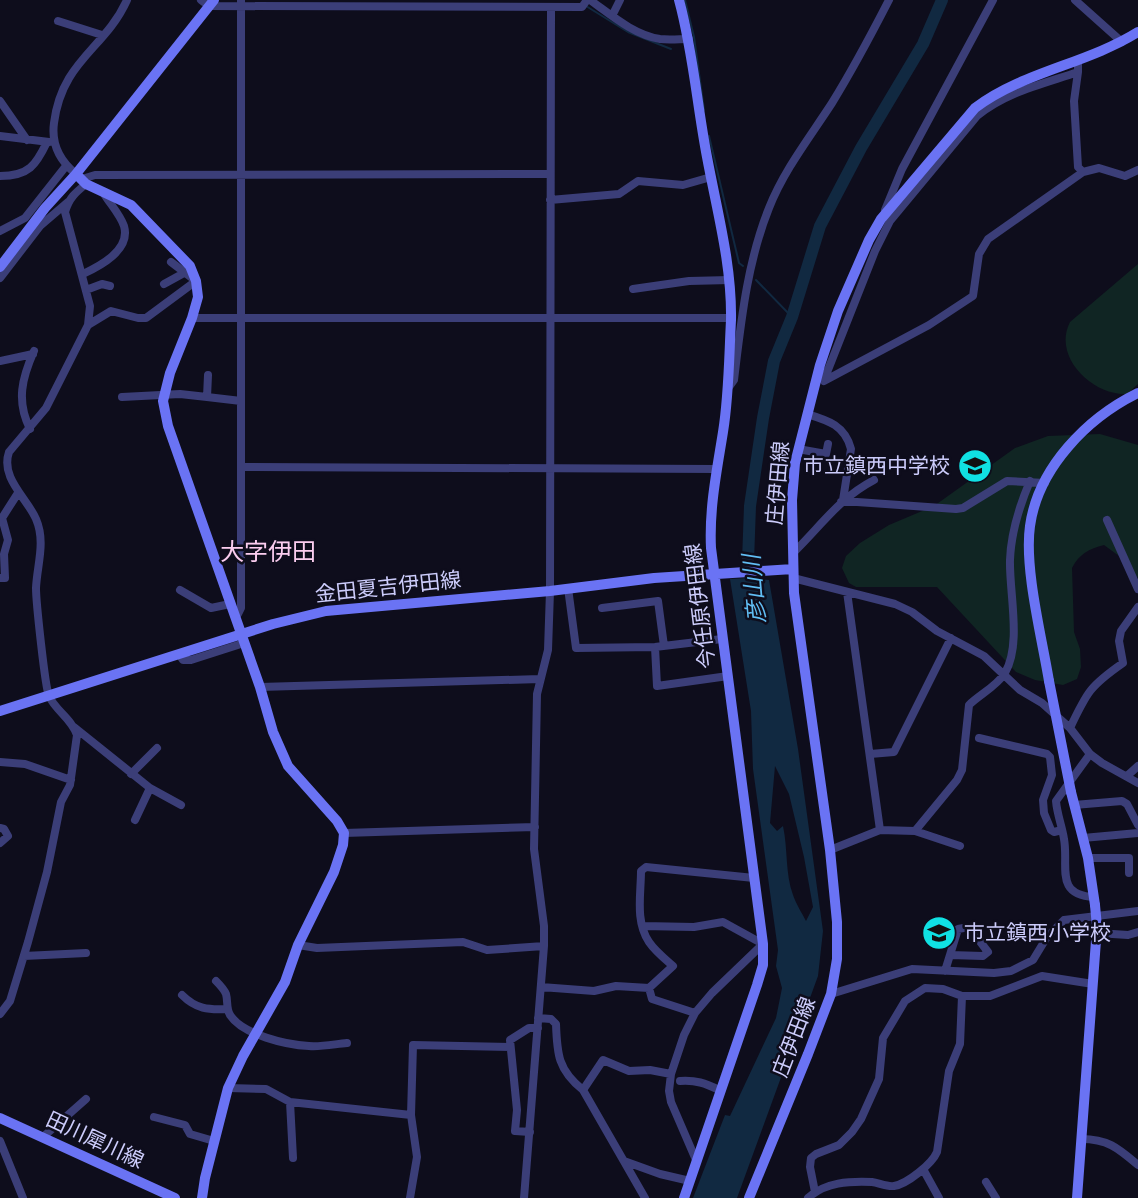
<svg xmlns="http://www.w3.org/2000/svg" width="1138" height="1198" viewBox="0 0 1138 1198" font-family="Manrope,'Noto Sans JP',sans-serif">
  <rect width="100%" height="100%" fill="#0e0d1c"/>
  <path fill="#102523" d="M 1138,264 L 1138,384 L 1127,394 C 1093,396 1052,357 1070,322 Z
    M 1100,434 L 1138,445 L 1138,578 L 1119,556 L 1104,545 C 1089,549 1079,554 1072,568 L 1074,632 L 1080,649 L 1081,667 L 1077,679 L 1063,685 L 1035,680 L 1016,672 L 937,587 L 856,587 L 849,583 L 842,568 L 846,556 L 860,543 L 889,525 L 934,506 L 1015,448 L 1048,436 Z"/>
  <path fill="#112941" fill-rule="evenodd" d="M 749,578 L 769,580 L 798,749 L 823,931 L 818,976 L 737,1198 L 693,1198 L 725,1115 L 730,1116 L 776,1018 L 782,988 L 776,966 L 778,950 L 753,769 L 751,711 L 730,579 ZM 775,766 L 789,794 L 804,857 L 813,907 L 806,921 C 802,913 796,904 793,895 C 785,873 788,849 783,826 L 777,831 L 770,823 Z"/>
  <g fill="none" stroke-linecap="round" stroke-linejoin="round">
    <path stroke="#112941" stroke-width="2" d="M 685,0 L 694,37 L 704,110
      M 586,6 L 628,32 L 671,49
      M 709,136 L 739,263 L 743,266
      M 756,280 L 792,317"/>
    <path stroke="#112941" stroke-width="12" d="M 754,595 L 748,561 L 750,506 L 763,418 L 774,361 L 792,317 L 820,226 L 861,148 L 923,44 L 942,0"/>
    <path stroke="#3b3e78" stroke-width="8" d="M 201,0 L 209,6 L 582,7 L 587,0
      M 590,0 C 611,15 634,35 660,39 C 669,40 680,39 689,39
      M 1075,0 L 1122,42
      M 612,16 L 620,0
      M 58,21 L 102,35
      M 1078,72 L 1074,101 L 1078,167 L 1083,172
      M 0,101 L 27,140
      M 0,136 L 49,142
      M 76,174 C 60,161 51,145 54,123 C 62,60 105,49 127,0
      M 0,176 C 29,176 36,165 47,142
      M 82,179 L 95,175 L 550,174
      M 550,200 L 619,194 L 638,181 L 683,185 L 711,177
      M 885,210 L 902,169 L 993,0
      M 0,231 L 25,218 L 66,166
      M 83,274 C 100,266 131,250 124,226 C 120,214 109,203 103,192
      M 0,278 L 40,226 L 68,202
      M 164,284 L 184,273
      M 633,289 L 689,281 L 730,280
      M 86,290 L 102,284 L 110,286
      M 192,318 L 731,318
      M 88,325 L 111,311 L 138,318 L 146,318 L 196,281 L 171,262
      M 0,361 L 33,354
      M 208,375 L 207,397 L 241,401
      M 824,380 L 875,251 L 890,221 L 977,116 C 1006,92 1043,84 1078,72 L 1078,61
      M 824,381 L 929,325 L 973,296 L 979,254 L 988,239 L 1083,172 L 1099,168 L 1125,176 L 1138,170
      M 729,387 L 734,380 C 741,322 747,263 769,208 C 784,170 810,137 832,103 C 853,69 871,35 889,0
      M 122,397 L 180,394 L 207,397
      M 807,414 C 827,420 845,425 851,449 L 843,500
      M 30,429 C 16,401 22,378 34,351
      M 798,449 L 826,454 L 828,444
      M 241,467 L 716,469
      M 841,502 L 857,502 L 956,509 L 963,508 L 1007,481 L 1045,483
      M 1107,520 L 1138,589
      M 793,553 C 821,526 838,499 874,480
      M 0,578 L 5,578 L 4,554 L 8,540 L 2,518 L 18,493
      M 793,578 L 895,604 L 912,612 L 937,631 L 984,656 L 1020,690 L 1042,703 L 1070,728 L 1090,754 L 1102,763 L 1138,783
      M 568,588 L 576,648 L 655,647 L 722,639
      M 180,590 L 211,608 L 230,604
      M 847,592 L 880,830
      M 602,608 L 658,601 L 664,646
      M 234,615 L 238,614 L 241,608 L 241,0
      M 655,647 L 657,686 L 728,676
      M 179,654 L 183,660 L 191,660 L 244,643
      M 260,687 L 540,679
      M 74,727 L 150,788 L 135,820
      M 1070,728 C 1087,692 1090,686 1123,663 L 1119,641 L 1121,631 L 1138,607
      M 979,738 L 1047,754 L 1050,757 L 1052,775 L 1043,800 L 1044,813 L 1051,830 L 1054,832 L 1062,830
      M 870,754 L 894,752 L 951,638
      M 1090,754 L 1056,801 C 1057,814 1062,826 1064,839 C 1069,866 1054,895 1094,897
      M 0,762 L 25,764 L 71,780
      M 131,774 L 157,748
      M 1127,776 L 1138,766
      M 150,788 L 181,805
      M 1074,805 L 1122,801 L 1127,804 L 1138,825
      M 0,828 L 4,829 L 8,836 L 0,843
      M 915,831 L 957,780 L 962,770 L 969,705 C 979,695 997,686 1005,673 C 1022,644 1009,592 1010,560 C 1011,532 1019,507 1030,481
      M 344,833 L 535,827
      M 1083,838 L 1138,833
      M 830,850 L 880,830 L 915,831 L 960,846
      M 1088,858 L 1129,858 L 1129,873
      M 643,926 L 694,927 L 723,922 L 763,944 L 712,993 L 695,1013 L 684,1035 L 671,1074 L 669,1091 L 671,1102 L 696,1160
      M 1097,933 L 1128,935 L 1138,932
      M 298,945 L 317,948 L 463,942 L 487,950 L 544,946
      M 24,956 L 86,953
      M 945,971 L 958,929 L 969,927 L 988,952 L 983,956 L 950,955
      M 216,981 C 219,984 224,989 226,994 C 228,1001 226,1008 230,1015 C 243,1035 287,1045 309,1046 C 322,1047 335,1044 347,1043
      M 541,987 L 594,991 L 616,986 L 649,988 L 673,966 C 665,959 655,951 649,942 C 635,921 641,894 641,871 L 646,867 L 754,878
      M 649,988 L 652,999 L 695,1013
      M 831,994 L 912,969 L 994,973 L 1011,971 L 1033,960 L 1047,937 L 1064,920 L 1138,911
      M 182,995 C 196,1009 208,1010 227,1009
      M 962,996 L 990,996 L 1042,976 L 1093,984
      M 0,1014 L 10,1001 L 28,942 L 47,872 L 61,802 L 70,785 L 77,735 C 72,719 55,710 49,696 C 45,687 36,601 36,588 C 37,565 46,542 36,519 C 27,498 0,478 9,452 L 46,408 L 88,325 L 90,306 L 65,212 C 69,198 75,193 86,184
      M 538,1018 L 551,1019 L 556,1024 C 557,1054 558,1070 583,1090 L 645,1198
      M 680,1081 C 696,1080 705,1083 719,1090
      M 228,1088 L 266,1089 L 290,1102 L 411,1115
      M 583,1090 L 603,1060 L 629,1071 L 650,1070 L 671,1074
      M 290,1102 L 293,1158
      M 154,1117 L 185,1125 L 190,1134 L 214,1141
      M 530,1132 L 515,1131 L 517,1110 L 510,1040 L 529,1028 L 538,1028
      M 43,1137 L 86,1099
      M 1081,1139 C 1108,1139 1118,1148 1138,1165
      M 0,1141 L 23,1198
      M 624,1161 L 660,1174 L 690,1181
      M 923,1169 L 939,1198
      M 986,1182 L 996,1198
      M 410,1198 L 417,1157 L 411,1115 L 413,1045 L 510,1047
      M 524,1198 L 544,946 L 544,926 L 534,849 L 537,694 L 548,650 L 550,591 L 551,7
      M 808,1198 C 825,1182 850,1181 872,1182 C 879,1183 887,1187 894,1186 C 907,1184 932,1164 937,1152 L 949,1071 L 960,1044 L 962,996 L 943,989 L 925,988 L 905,1001 L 883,1038 L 879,1079 L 861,1119 L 852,1132 L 839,1145 L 816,1154 L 811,1158 L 810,1167 L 815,1192"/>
    <path stroke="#6a73f4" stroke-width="10" d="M 679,0 C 693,51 697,105 707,157 C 717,211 732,265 731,320 C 729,357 729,395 723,432 C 717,470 709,508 711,548 L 763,944 L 763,965 L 757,985 L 684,1198
      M 76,174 L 86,184 L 131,205 L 190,266 L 196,281 L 198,297 L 192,318 L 170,373 L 163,401 L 168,426 L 260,687 L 273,732 L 288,766 L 337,821 L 344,833 L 343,845 L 334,872 L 298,945 L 285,982 L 243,1056 L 228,1088 L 205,1178 L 202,1198
      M 0,267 L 45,208 L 76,174 L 214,0
      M 1049,681 C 1042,638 1024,568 1030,526 C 1038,468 1087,418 1138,393
      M 0,711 L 273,624 L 326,611 L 550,591 L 654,578 L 793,569
      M 1071,792 L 1088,858 L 1095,905
      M 0,1118 L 175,1198
      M 749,1198 L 808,1054 L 831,994 L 837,959 L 837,922 L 830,850 L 794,593 L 792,500 L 795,463 L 820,365 L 838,311 L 869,240 L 881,219 L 975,108 C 1022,72 1087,64 1138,32
      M 1077,1198 L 1097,927"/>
    <path stroke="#6a73f4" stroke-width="10" d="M 1049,681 L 1071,792
      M 1095,905 L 1097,927"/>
  </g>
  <defs>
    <g id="school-disc" transform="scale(1.75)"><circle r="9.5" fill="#10e1e3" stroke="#0e0d1c"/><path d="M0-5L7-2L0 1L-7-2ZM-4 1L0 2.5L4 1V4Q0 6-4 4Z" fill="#111"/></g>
  </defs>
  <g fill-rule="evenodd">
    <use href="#school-disc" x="975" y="466"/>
    <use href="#school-disc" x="939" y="933"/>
  </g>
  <g text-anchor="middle" stroke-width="5" stroke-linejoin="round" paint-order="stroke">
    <g font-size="21" fill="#ccccfb" stroke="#0e0d1c" text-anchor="end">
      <text x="950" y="473">市立鎮西中学校</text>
      <text x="964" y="940" text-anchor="start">市立鎮西小学校</text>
    </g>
    <g font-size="21" fill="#ccccfb" stroke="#0e0d1c">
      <text transform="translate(778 483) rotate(-85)" y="7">庄伊田線</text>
      <text transform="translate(388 587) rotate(-6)" y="7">金田夏吉伊田線</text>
      <text transform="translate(700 606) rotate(-97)" y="7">今任原伊田線</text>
      <text transform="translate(794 1037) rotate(-69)" y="7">庄伊田線</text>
      <text transform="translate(95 1140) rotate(25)" y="7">田川犀川線</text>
    </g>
    <g font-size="23" font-style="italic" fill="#61bef4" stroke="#0e0d1c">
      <text transform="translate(754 589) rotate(-95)" y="8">彦山川</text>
    </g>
    <g font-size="24" fill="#fbcdef" stroke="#0e0d1c">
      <text x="268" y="560">大字伊田</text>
    </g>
  </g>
</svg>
